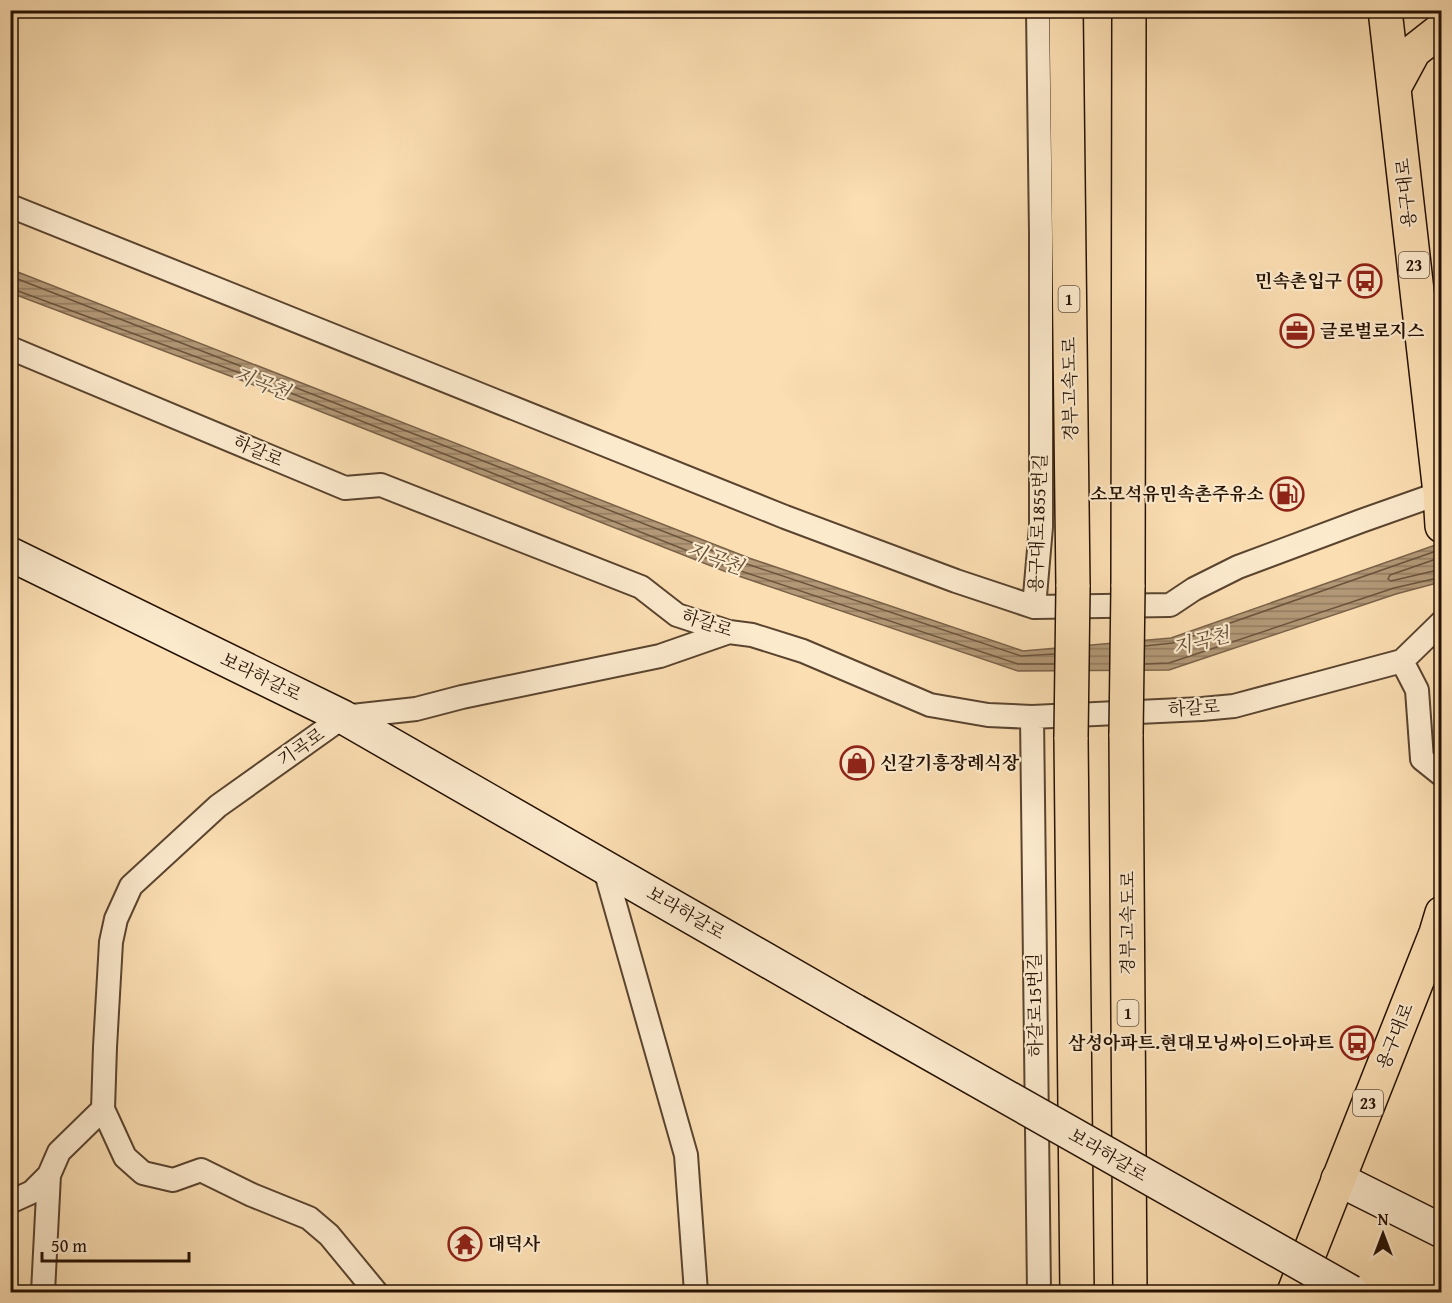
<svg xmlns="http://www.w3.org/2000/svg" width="1452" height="1303" viewBox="0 0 1452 1303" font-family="'Gentium Book Plus','Noto Serif KR',serif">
  <defs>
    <pattern id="water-rules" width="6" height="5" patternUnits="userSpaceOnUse" patternTransform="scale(1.5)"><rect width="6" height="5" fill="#b29876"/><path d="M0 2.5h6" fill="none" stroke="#917b5f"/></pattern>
  </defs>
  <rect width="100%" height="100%" fill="#fbdeb2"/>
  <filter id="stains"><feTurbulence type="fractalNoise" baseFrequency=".00333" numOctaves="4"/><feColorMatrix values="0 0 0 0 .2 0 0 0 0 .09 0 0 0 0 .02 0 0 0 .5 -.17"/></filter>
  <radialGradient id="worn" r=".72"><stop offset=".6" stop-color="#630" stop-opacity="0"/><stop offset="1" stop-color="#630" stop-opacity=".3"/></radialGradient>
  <path fill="url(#water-rules)" stroke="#7a6248" stroke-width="1.5" d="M 10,269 L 749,558 L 1023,651 L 1171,638 L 1441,543 L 1441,582 L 1396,594 L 1169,670 L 1018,671 L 724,571 L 246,382 L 11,293 Z"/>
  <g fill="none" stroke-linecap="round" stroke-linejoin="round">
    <path stroke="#6c543c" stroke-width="1.5" d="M 10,276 L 747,564 L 1021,656 L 1054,654
      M 10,288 L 248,376 L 726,566 L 1018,664 L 1054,664
      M 1442,557 L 1390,575 L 1388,579 L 1391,581 L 1442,569
      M 1145,646 L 1173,643 L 1442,549
      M 1145,664 L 1169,663 L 1394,588 L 1442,577"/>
    <g stroke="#5a442f" stroke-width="26">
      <path id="street" d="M 1038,10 L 1041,234 L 1041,527 L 1034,607 L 1170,605 L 1194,589 L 1238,567 L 1361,521 L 1440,493
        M 10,206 L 785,517 L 956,581 L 1034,607
        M 10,348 L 345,488 L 381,485 L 641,587 L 677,615 L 729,632 L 752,635 L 803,651 L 930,705 L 988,715 L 1032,717 L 1202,709 L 1234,706 L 1402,661
        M 1402,661 L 1417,690 L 1422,759 L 1442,775
        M 1402,661 L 1442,622
        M 1032,717 L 1039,1292
        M 604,866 L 686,1155 L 696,1292
        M 103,1109 L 125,1157 L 143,1173 L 173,1180 L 201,1170 L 252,1195 L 309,1218 L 329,1235 L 376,1292
        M 10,1202 L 32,1192 L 49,1175
        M 43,1292 L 49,1175 L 59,1152 L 103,1109 L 105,1047 L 111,942 L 116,919 L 131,886 L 218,806 L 343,717 L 416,709 L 462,697 L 660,656 L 729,632"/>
    </g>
    <g stroke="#251103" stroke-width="36">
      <path id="secondary" d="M 10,554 L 343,717 L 855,1011
        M 1338,1179 L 1442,1231"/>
    </g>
    <g stroke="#251103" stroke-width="36">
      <path id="primary" d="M 1385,10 L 1440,493 L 1442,526
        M 1394,88 L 1414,51 L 1442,29
        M 1294,1292 L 1436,933 L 1442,913"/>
    </g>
    <g stroke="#251103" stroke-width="36">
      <path id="highway" d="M 1066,10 L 1073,587
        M 1128,587 L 1129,10
        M 1126,734 L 1130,1292
        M 1071,737 L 1077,1292"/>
    </g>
    <use href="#street" stroke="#fceacd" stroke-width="22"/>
    <use href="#secondary" stroke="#fceacd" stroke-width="33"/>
    <use href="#primary" stroke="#fbdeb2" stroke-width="33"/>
    <use href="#highway" stroke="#fbdeb2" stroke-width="33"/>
    <g stroke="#251103" stroke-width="36" stroke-linecap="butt">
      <path id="secondary-bridge" d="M 855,1011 L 1351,1292"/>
    </g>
    <g stroke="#251103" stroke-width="36" stroke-linecap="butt">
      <path id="highway-bridge" d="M 1126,734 L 1128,587
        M 1071,737 L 1073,587"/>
    </g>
    <use href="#secondary-bridge" stroke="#fceacd" stroke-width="33"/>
    <use href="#highway-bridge" stroke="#fbdeb2" stroke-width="33"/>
  </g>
  <defs>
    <g id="bus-ring" transform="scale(1.725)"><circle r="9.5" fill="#fceacd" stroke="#8f2418" stroke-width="1.5"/><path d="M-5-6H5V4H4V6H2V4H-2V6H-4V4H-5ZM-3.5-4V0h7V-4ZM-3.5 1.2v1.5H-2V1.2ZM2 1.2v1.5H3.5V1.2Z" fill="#8f2418"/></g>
    <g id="office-ring" transform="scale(1.725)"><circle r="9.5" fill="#fceacd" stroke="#8f2418" stroke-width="1.5"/><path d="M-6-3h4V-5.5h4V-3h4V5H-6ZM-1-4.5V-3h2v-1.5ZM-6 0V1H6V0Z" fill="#8f2418"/></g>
    <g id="fuel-ring" transform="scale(1.725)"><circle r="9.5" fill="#fceacd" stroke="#8f2418" stroke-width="1.5"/><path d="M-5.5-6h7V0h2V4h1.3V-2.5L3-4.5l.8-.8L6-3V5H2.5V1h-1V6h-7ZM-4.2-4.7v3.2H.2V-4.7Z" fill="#8f2418"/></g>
    <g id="shop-ring" transform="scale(1.725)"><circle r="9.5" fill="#fceacd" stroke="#8f2418" stroke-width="1.5"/><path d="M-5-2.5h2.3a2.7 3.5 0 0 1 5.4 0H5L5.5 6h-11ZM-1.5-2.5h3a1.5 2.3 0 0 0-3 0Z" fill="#8f2418"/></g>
    <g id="temple-ring" transform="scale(1.725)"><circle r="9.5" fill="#fceacd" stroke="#8f2418" stroke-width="1.5"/><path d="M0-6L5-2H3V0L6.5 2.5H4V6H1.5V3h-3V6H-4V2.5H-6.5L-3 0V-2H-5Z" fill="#8f2418"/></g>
  </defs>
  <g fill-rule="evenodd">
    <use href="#bus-ring" x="1365" y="281"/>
    <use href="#office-ring" x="1297" y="331"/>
    <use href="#fuel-ring" x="1287" y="494"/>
    <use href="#shop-ring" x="857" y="763"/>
    <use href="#bus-ring" x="1357" y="1043"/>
    <use href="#temple-ring" x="465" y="1244"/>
  </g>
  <g text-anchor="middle" stroke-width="4.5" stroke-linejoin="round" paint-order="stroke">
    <g fill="#fceacd" stroke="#665240" stroke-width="1.5">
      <rect x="1399" y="252" width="30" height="26" rx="4.5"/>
      <rect x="1058.5" y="286" width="21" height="26" rx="4.5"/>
      <rect x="1117.5" y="1000" width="21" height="26" rx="4.5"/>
      <rect x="1353" y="1090" width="30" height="26" rx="4.5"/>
    </g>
    <g font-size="16" font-weight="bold" fill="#251103">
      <text x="1414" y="271">23</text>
      <text x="1069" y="305">1</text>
      <text x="1128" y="1019">1</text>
      <text x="1368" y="1109">23</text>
    </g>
    <g font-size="18" fill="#251103" stroke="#fceacd">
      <text transform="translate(1406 193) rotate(-96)" y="6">용구대로</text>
      <text transform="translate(1070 389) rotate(-91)" y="6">경부고속도로</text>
      <text transform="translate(258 451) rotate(23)" y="6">하갈로</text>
      <text transform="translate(1038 523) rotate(-88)" y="6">용구대로1855번길</text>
      <text transform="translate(707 623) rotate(18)" y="6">하갈로</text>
      <text transform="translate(261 677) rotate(26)" y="6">보라하갈로</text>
      <text transform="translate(1194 708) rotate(-4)" y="6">하갈로</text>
      <text transform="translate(301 747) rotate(-35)" y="6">기곡로</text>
      <text transform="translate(686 913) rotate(30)" y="6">보라하갈로</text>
      <text transform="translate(1128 923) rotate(-90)" y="6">경부고속도로</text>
      <text transform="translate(1035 1005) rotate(-91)" y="6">하갈로15번길</text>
      <text transform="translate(1395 1036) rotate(-68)" y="6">용구대로</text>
      <text transform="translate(1108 1155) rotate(30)" y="6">보라하갈로</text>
    </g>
    <g font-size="18" font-weight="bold" fill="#251103" stroke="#fceacd" text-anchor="end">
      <text x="1342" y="287">민속촌입구</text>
      <text x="1320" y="337" text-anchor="start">글로벌로지스</text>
      <text x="1264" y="500">소모석유민속촌주유소</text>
      <text x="880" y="769" text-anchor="start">신갈기흥장례식장</text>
      <text x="1334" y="1049">삼성아파트.현대모닝싸이드아파트</text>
      <text x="488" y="1250" text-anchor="start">대덕사</text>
    </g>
    <g font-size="20" font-style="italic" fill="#644e37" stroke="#fceacd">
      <text transform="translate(262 383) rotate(21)" y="7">지곡천</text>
      <text transform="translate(715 558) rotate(20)" y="7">지곡천</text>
      <text transform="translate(1201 641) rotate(-14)" y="7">지곡천</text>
    </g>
  </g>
  <rect width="1452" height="1303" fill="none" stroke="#fbdeb2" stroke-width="36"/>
  <rect x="12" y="12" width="1428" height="1279" fill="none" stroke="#251103" stroke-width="3"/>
  <rect x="18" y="18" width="1416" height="1267" fill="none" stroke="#251103" stroke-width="1.5"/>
  <g transform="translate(1383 1234)" stroke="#fceacd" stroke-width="4.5" paint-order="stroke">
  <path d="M0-4.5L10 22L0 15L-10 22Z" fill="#251103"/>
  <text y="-9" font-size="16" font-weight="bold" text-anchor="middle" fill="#251103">N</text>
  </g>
  <path d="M42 1252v9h147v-9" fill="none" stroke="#251103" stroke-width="3"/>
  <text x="51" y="1252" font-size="18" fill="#251103" stroke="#fceacd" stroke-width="4.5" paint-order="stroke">50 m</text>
  <rect width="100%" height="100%" filter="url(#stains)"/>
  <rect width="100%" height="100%" fill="url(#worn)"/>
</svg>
